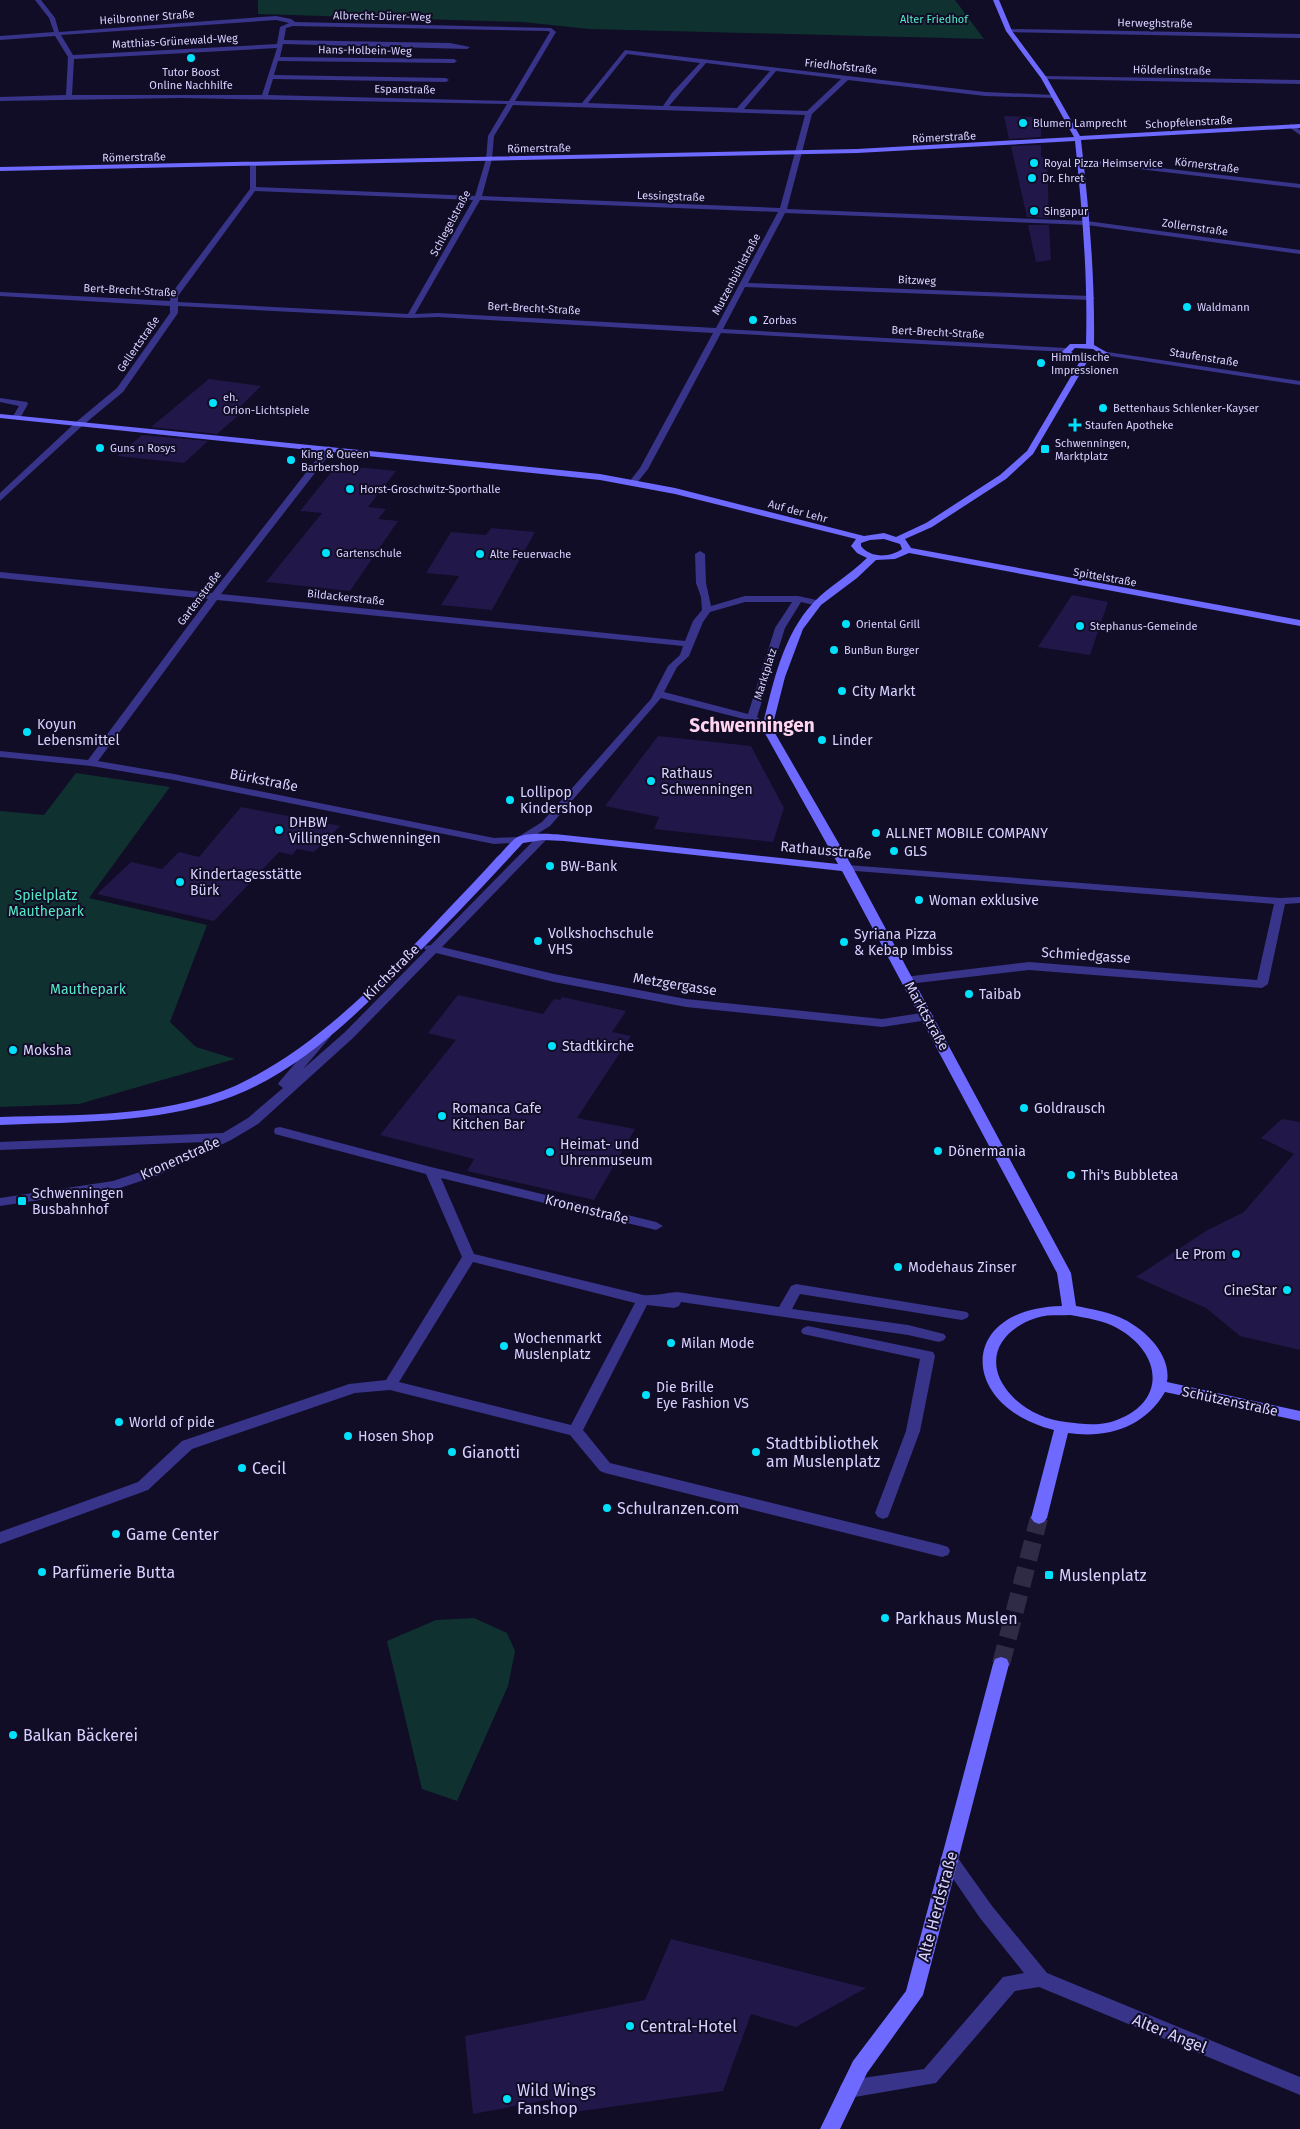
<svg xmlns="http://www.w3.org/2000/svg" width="1300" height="2129" viewBox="0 0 1300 2129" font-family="'Fira Sans',sans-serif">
  <rect width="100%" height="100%" fill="#110d26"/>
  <path fill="#0f3130" d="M 258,0 L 955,0 L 984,39 L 590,29 L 522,22 L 258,14 Z
    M 76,773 L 170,787 L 89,898 L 207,925 L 170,1022 L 196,1047 L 235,1059 L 79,1104 L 0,1107 L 0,811 L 44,815 Z
    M 474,1618 L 507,1633 L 515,1651 L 508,1686 L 457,1801 L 422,1789 L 387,1641 L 436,1620 Z"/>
  <path fill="#221749" d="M 1004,116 L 1034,117 L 1034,119 L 1041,120 L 1041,137 L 1009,139 Z
    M 1041,145 L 1041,157 L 1047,158 L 1049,218 L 1027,217 L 1011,146 Z
    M 1028,225 L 1049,225 L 1051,260 L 1036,262 Z
    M 209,379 L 261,386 L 234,413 L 240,414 L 217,434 L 151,427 Z
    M 142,435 L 208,441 L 184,463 L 117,456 Z
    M 347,466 L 396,471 L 368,507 L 386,509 L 378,519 L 398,521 L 350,591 L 266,582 L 322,513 L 300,511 L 333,470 L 343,471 Z
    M 491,528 L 535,532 L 492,610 L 441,605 L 459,576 L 426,573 L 451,532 L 486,535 Z
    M 1072,595 L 1108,602 L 1090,655 L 1038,647 Z
    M 658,736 L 751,746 L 784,808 L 773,842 L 654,829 L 659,817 L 605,806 Z
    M 241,807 L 340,826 L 314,852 L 297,849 L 292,855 L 279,852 L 214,921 L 97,894 L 131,862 L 162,869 L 179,852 L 199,857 Z
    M 458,995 L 543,1014 L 554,999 L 560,1000 L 562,997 L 626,1011 L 612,1032 L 631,1036 L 577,1118 L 635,1129 L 594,1200 L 467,1171 L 474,1159 L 380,1135 L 456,1040 L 428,1033 Z
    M 1282,1119 L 1300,1122 L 1300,1350 L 1240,1336 L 1206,1308 L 1136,1277 L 1206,1231 L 1244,1212 L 1294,1154 L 1261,1138 Z
    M 671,1939 L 866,1988 L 796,2027 L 751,2014 L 723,2091 L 553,2115 L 552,2099 L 473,2114 L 465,2036 L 645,2000 Z"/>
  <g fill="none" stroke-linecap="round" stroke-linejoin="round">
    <path stroke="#2f2b47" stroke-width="18" stroke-dasharray="18 9" stroke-linecap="butt" d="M 1001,1664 L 1039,1518"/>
    <path fill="#383489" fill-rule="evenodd" d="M 35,0 L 41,0 L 55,18 L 59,32 L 276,16 L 291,19 L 295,22 L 551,28 L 556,32 L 515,101 L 582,103 L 625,50 L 985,92 L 1054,95 L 1056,98 L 985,96 L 848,80 L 812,114 L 787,209 L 1087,221 L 1300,250 L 1300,254 L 1087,225 L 785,213 L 748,283 L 1091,296 L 1095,298 L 1091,300 L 745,287 L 723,329 L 1066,348 L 1070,350 L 1066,352 L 721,333 L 648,469 L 636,484 L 633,485 L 629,482 L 640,468 L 713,333 L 438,317 L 410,318 L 178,306 L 178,313 L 123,392 L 82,426 L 0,501 L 0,493 L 76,422 L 117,388 L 170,313 L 170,306 L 0,296 L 0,292 L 170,301 L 171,294 L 250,189 L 250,164 L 253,162 L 256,164 L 256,187 L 475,196 L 486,159 L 488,136 L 507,104 L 181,98 L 0,101 L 0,97 L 66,95 L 68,57 L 55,36 L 0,40 L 0,36 L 54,32 L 49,18 ZM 276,20 L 289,23 L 280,27 L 277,44 L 73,55 L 61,35 ZM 293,26 L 548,31 L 550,32 L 509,101 L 268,95 L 273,79 L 446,82 L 449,80 L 446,78 L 274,75 L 278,61 L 454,63 L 457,61 L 454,59 L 280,57 L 283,44 L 467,49 L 470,47 L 450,43 L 284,40 L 286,28 ZM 277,48 L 262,95 L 72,95 L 74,59 ZM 627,54 L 700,63 L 672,93 L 663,106 L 588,103 ZM 706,63 L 770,71 L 737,108 L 669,106 ZM 776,71 L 841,79 L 807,111 L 744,109 ZM 513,105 L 805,115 L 780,208 L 482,196 L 492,159 L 494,136 ZM 255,191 L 473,200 L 408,314 L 178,302 L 178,296 ZM 480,200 L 778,212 L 716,328 L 438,313 L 415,314 Z
      M 1009,29 L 1300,34 L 1300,38 L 1007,32 Z
      M 1044,76 L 1300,80 L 1300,84 L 1042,79 Z
      M 1291,124 L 1300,130 L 1300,135 L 1289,127 Z
      M 1082,159 L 1300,184 L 1300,188 L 1080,162 L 1079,161 Z
      M 1101,351 L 1300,381 L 1300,385 L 1104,355 L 1100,353 Z
      M 0,398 L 27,402 L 28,404 L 19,420 L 12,418 L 19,406 L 0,402 Z
      M 329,446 L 333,449 L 332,451 L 221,594 L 685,641 L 693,621 L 702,610 L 701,597 L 696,583 L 695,554 L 700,551 L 705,554 L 706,583 L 711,606 L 745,596 L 798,596 L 821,601 L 823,603 L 818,606 L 801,602 L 785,628 L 757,717 L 772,728 L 771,730 L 763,730 L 748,720 L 661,698 L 550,826 L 524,842 L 494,844 L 174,780 L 91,766 L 0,757 L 0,751 L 88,760 L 208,599 L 0,578 L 0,572 L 212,593 L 326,447 ZM 217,600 L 683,646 L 680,655 L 668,666 L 651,699 L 542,822 L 518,837 L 494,838 L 174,774 L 98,761 ZM 745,602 L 792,602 L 775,628 L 748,714 L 664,692 L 677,667 L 689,656 L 703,622 L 710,612 Z
      M 543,834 L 547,835 L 548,837 L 547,839 L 442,947 L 554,974 L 686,999 L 882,1019 L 928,1012 L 934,1016 L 928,1020 L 882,1027 L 686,1007 L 554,982 L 436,953 L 353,1038 L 258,1124 L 231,1140 L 159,1175 L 120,1188 L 0,1206 L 0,1198 L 113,1181 L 149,1169 L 206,1142 L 0,1150 L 0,1142 L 223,1133 L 248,1118 L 283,1088 L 278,1084 L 280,1081 L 321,1033 L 329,1033 L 331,1036 L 303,1069 L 345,1032 L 426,950 L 424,948 L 426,946 L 431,945 L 539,835 Z
      M 847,865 L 1280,898 L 1300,897 L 1300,903 L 1285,904 L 1268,984 L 1262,988 L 1029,970 L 908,984 L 904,983 L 902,980 L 904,977 L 1029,962 L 1257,980 L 1274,904 L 843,870 L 841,868 L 843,866 Z
      M 280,1127 L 431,1167 L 656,1222 L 663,1226 L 656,1230 L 441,1178 L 474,1254 L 643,1295 C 656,1296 664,1293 677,1292 L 779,1307 L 791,1286 L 796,1284 L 967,1312 L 969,1315 L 967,1318 L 962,1320 L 800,1294 L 792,1309 L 908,1325 L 944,1334 L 946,1337 L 944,1340 L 939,1342 L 908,1335 L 681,1302 L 679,1306 L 674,1308 L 647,1305 L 583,1430 L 610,1463 L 942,1545 L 948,1547 L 950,1551 L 948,1555 L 942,1557 L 605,1473 L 600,1471 L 570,1435 L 390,1390 L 355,1393 L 192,1449 L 148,1490 L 0,1544 L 0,1532 L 138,1482 L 182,1441 L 349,1384 L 386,1380 L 462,1257 L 426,1174 L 275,1134 L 274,1131 L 275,1128 ZM 473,1262 L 635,1303 L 571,1425 L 399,1382 Z
      M 808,1326 L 928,1351 L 933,1352 L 935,1356 L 920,1431 L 888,1517 L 883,1519 L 878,1517 L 875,1513 L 906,1431 L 920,1359 L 803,1334 L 801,1331 L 803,1328 Z
      M 949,1851 L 955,1854 L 992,1906 L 1047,1973 L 1300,2077 L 1300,2095 L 1039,1987 L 1015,1991 L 936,2083 L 849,2098 L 842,2095 L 839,2089 L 842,2083 L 849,2080 L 924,2069 L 1003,1977 L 1024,1973 L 980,1918 L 943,1864 L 940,1859 L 943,1854 Z"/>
    <path fill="#6e69ff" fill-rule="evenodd" d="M 993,0 L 999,0 L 1012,31 L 1047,78 L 1080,136 L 1300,124 L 1300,128 L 1081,140 C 1089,209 1095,276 1094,345 L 1108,353 L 1099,360 L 1087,362 L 1033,454 L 1006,479 L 932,527 L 905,539 L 911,548 L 1300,620 L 1300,626 L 909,553 L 895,559 L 876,560 L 857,578 L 821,605 L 803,629 L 785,677 L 772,728 L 853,868 L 1071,1273 L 1076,1306 C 1091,1309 1105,1311 1119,1317 C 1143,1327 1172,1354 1167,1382 L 1300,1411 L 1300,1421 L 1165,1392 C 1145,1427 1107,1439 1068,1433 L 1047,1518 L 1044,1522 L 1039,1524 L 1034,1522 L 1031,1518 L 1054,1430 C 958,1406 957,1308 1062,1306 L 1057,1273 L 842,871 L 564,841 L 543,840 L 523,843 C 486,883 448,924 408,963 C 352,1019 289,1082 210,1104 C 142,1123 70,1122 0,1125 L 0,1117 C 83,1114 176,1119 251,1078 C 329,1037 393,967 453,904 C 468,888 483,873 497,857 C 503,852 509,843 516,838 C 525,832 552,834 564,835 L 838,864 L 762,728 C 773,684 782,636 814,602 C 828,587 851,574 867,558 L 857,553 L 851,546 L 856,539 L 675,494 L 600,480 L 0,418 L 0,414 L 600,474 L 675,488 L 864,536 L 884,533 L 896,537 L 926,523 L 1000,475 L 1027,451 L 1080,361 L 1067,356 L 1062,352 L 1070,344 L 1086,344 C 1088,276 1082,209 1075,141 L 857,153 L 0,171 L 0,167 L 857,149 L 1074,137 L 1041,78 L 1006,31 ZM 1075,348 L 1093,349 L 1099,353 C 1090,360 1080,357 1071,352 ZM 884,539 L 900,544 L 902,549 C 890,558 870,558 861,546 L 861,543 L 870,540 ZM 1070,1315 C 1086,1318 1103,1320 1117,1328 C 1164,1354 1167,1405 1111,1422 C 1096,1426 1080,1424 1066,1422 C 1046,1420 1025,1410 1012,1396 C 982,1364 997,1331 1036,1318 C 1047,1314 1059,1316 1070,1315 Z
      M 1001,1657 L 1007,1659 L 1009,1664 L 923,1995 L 867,2073 L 840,2129 L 820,2129 L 853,2061 L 906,1991 L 993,1664 L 995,1659 Z"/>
  </g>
  <g fill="#00e1fd" stroke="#110d26" stroke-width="2">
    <circle cx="191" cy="58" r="5"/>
    <circle cx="1023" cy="123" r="5"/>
    <circle cx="1034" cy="163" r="5"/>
    <circle cx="1032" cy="178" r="5"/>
    <circle cx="1034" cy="211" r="5"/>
    <circle cx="1187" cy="307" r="5"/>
    <circle cx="753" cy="320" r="5"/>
    <circle cx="1041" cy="363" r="5"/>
    <circle cx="213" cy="403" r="5"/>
    <circle cx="1103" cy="408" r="5"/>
    <path d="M1072.5 417.5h5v5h5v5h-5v5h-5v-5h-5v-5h5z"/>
    <circle cx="100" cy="448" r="5"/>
    <rect x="1040" y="444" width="10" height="10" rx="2.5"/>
    <circle cx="291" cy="460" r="5"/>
    <circle cx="350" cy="489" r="5"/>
    <circle cx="326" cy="553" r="5"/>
    <circle cx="480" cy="554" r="5"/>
    <circle cx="846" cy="624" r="5"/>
    <circle cx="1080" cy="626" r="5"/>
    <circle cx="834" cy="650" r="5"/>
    <circle cx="842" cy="691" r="5"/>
    <circle cx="27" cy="732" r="5"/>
    <circle cx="822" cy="740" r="5"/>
    <circle cx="651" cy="781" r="5"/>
    <circle cx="510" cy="800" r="5"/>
    <circle cx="279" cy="830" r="5"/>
    <circle cx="876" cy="833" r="5"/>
    <circle cx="894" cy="851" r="5"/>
    <circle cx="550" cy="866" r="5"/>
    <circle cx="180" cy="882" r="5"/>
    <circle cx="919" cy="900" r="5"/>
    <circle cx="538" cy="941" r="5"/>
    <circle cx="844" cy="942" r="5"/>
    <circle cx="969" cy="994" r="5"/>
    <circle cx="552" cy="1046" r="5"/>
    <circle cx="13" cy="1050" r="5"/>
    <circle cx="1024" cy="1108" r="5"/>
    <circle cx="442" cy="1116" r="5"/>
    <circle cx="938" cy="1151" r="5"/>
    <circle cx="550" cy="1152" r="5"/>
    <circle cx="1071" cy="1175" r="5"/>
    <rect x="17" y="1196" width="10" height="10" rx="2.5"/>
    <circle cx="1236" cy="1254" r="5"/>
    <circle cx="898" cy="1267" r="5"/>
    <circle cx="1287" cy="1290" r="5"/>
    <circle cx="671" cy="1343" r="5"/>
    <circle cx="504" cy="1346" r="5"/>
    <circle cx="646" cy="1395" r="5"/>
    <circle cx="119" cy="1422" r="5"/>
    <circle cx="348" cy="1436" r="5"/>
    <circle cx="452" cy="1452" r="5"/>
    <circle cx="756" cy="1452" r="5"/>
    <circle cx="242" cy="1468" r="5"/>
    <circle cx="607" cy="1508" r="5"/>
    <circle cx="116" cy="1534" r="5"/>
    <circle cx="42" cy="1572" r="5"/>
    <rect x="1044" y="1570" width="10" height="10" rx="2.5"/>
    <circle cx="885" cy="1618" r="5"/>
    <circle cx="13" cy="1735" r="5"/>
    <circle cx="630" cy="2026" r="5"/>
    <circle cx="507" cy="2099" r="5"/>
  </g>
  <g text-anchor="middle" stroke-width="4" stroke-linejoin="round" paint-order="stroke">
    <g font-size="11" fill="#d7d2ff" stroke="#110d26">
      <text transform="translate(382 16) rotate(1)" y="4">Albrecht-Dürer-Weg</text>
      <text transform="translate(147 17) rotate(-4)" y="4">Heilbronner Straße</text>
      <text transform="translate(1155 23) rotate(1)" y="4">Herweghstraße</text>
      <text transform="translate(175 41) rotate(-3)" y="4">Matthias-Grünewald-Weg</text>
      <text transform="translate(365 50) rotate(1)" y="4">Hans-Holbein-Weg</text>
      <text transform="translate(841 66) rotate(6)" y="4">Friedhofstraße</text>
      <text transform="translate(1172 70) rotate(1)" y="4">Hölderlinstraße</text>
      <text transform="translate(405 89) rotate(1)" y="4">Espanstraße</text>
      <text transform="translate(1189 122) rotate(-3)" y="4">Schopfelenstraße</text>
      <text transform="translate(944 137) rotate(-3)" y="4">Römerstraße</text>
      <text transform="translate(539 148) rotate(-1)" y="4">Römerstraße</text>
      <text transform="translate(134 157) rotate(-1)" y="4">Römerstraße</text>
      <text transform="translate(1207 165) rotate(7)" y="4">Körnerstraße</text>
      <text transform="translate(671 196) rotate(2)" y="4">Lessingstraße</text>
      <text transform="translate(450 223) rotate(-62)" y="4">Schlegelstraße</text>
      <text transform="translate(1195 227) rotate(8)" y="4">Zollernstraße</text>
      <text transform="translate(736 274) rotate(-62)" y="4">Mutzenbühlstraße</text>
      <text transform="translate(917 280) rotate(2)" y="4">Bitzweg</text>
      <text transform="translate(130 290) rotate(3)" y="4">Bert-Brecht-Straße</text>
      <text transform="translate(534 308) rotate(3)" y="4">Bert-Brecht-Straße</text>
      <text transform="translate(938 332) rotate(3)" y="4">Bert-Brecht-Straße</text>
      <text transform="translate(138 344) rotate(-55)" y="4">Gellertstraße</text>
      <text transform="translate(1204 357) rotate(9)" y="4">Staufenstraße</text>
      <text transform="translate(798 511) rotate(15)" y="4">Auf der Lehr</text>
      <text transform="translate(1105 577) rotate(10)" y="4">Spittelstraße</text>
      <text transform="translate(346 597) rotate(6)" y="4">Bildackerstraße</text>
      <text transform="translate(199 598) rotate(-53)" y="4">Gartenstraße</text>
      <text transform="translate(765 674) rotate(-73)" y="4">Marktplatz</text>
    </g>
    <g font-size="11" fill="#53eac6" stroke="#110d26">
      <text x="934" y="23">Alter Friedhof</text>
    </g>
    <g font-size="11" fill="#d7d2ff" stroke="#110d26" text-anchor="start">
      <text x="191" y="76" text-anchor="middle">Tutor Boost<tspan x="191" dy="13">Online Nachhilfe</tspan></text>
      <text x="1033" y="127">Blumen Lamprecht</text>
      <text x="1044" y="167">Royal Pizza Heimservice</text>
      <text x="1042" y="182">Dr. Ehret</text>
      <text x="1044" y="215">Singapur</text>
      <text x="1197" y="311">Waldmann</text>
      <text x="763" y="324">Zorbas</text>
      <text x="1051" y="361">Himmlische<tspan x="1051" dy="13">Impressionen</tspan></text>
      <text x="223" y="401">eh.<tspan x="223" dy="13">Orion-Lichtspiele</tspan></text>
      <text x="1113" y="412">Bettenhaus Schlenker-Kayser</text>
      <text x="1085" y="429">Staufen Apotheke</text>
      <text x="1055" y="447">Schwenningen,<tspan x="1055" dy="13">Marktplatz</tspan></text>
      <text x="110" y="452">Guns n Rosys</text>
      <text x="301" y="458">King &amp; Queen<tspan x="301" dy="13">Barbershop</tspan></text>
      <text x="360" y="493">Horst-Groschwitz-Sporthalle</text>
      <text x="336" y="557">Gartenschule</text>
      <text x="490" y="558">Alte Feuerwache</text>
      <text x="856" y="628">Oriental Grill</text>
      <text x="1090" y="630">Stephanus-Gemeinde</text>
      <text x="844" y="654">BunBun Burger</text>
    </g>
    <g font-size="14" fill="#d7d2ff" stroke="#110d26" text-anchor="start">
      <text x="852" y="696">City Markt</text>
      <text x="37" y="729">Koyun<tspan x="37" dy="16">Lebensmittel</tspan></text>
      <text x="832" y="745">Linder</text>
      <text x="661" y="778">Rathaus<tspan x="661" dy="16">Schwenningen</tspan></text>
      <text x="520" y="797">Lollipop<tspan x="520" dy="16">Kindershop</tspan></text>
      <text x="289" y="827">DHBW<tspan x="289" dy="16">Villingen-Schwenningen</tspan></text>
      <text x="886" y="838">ALLNET MOBILE COMPANY</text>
      <text x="904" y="856">GLS</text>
      <text x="560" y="871">BW-Bank</text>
      <text x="190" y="879">Kindertagesstätte<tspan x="190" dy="16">Bürk</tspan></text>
      <text x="929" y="905">Woman exklusive</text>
      <text x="548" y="938">Volkshochschule<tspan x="548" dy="16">VHS</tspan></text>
      <text x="854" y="939">Syriana Pizza<tspan x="854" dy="16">&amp; Kebap Imbiss</tspan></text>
      <text x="979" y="999">Taibab</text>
      <text x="562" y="1051">Stadtkirche</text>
      <text x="23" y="1055">Moksha</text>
      <text x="452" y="1113">Romanca Cafe<tspan x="452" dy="16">Kitchen Bar</tspan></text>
      <text x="1034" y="1113">Goldrausch</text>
      <text x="560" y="1149">Heimat- und<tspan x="560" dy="16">Uhrenmuseum</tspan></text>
      <text x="948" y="1156">Dönermania</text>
      <text x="1081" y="1180">Thi's Bubbletea</text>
      <text x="32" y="1198">Schwenningen<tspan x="32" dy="16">Busbahnhof</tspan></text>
      <text x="1226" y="1259" text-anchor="end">Le Prom</text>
      <text x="908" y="1272">Modehaus Zinser</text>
      <text x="1277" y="1295" text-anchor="end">CineStar</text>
      <text x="514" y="1343">Wochenmarkt<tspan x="514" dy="16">Muslenplatz</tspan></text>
      <text x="681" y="1348">Milan Mode</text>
      <text x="656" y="1392">Die Brille<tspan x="656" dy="16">Eye Fashion VS</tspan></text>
      <text x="129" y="1427">World of pide</text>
      <text x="358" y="1441">Hosen Shop</text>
    </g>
    <g font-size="14" fill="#d7d2ff" stroke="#110d26">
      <text transform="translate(264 780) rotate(11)" y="5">Bürkstraße</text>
      <text transform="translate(826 850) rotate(5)" y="5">Rathausstraße</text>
      <text transform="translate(1086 955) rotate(4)" y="5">Schmiedgasse</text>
      <text transform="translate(391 972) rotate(-45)" y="5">Kirchstraße</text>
      <text transform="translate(675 984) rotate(9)" y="5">Metzgergasse</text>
      <text transform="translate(927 1016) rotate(61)" y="5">Marktstraße</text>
      <text transform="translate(180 1158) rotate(-24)" y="5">Kronenstraße</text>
      <text transform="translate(587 1209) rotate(14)" y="5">Kronenstraße</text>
      <text transform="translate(1230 1401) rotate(12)" y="5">Schützenstraße</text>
    </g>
    <g font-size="14" fill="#53eac6" stroke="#110d26">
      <text x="46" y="900">Spielplatz<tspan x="46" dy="16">Mauthepark</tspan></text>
      <text x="88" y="994">Mauthepark</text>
    </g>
    <g font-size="16" fill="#d7d2ff" stroke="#110d26" text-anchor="start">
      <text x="766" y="1449">Stadtbibliothek<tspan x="766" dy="18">am Muslenplatz</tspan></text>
      <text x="462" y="1458">Gianotti</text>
      <text x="252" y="1474">Cecil</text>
      <text x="617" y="1514">Schulranzen.com</text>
      <text x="126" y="1540">Game Center</text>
      <text x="52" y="1578">Parfümerie Butta</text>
      <text x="1059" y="1581">Muslenplatz</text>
      <text x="895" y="1624">Parkhaus Muslen</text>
      <text x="23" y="1741">Balkan Bäckerei</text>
      <text x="640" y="2032">Central-Hotel</text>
      <text x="517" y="2096">Wild Wings<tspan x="517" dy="18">Fanshop</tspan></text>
    </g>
    <g font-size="16" fill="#d7d2ff" stroke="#110d26">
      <text transform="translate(937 1906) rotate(-75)" y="6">Alte Herdstraße</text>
      <text transform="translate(1170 2033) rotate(22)" y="6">Alter Angel</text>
    </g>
    <g font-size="19" font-weight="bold" fill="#ffd4ef" stroke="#110d26">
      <text x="752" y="732">Schwenningen</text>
    </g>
  </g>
</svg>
